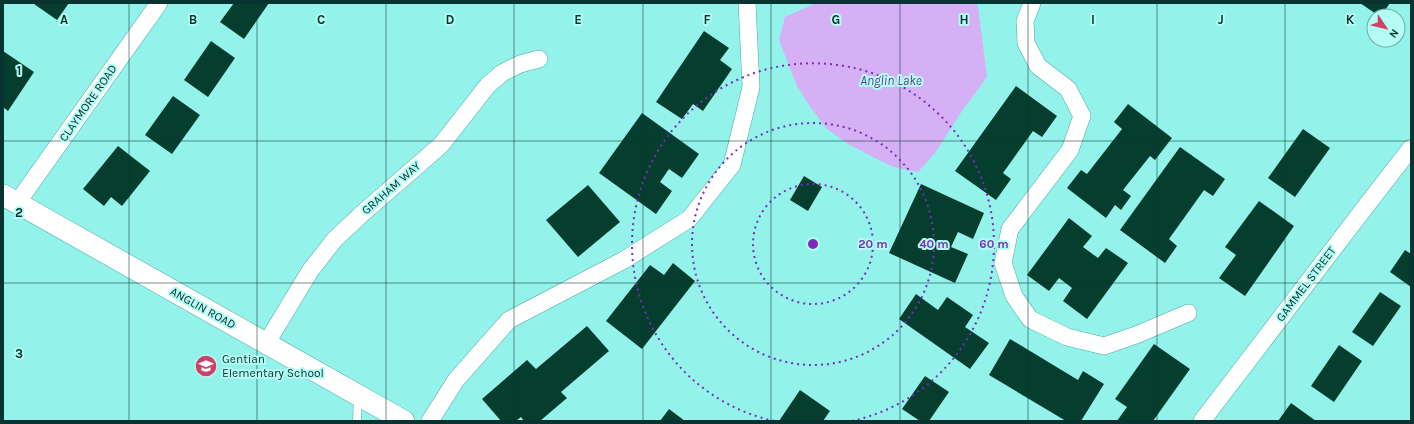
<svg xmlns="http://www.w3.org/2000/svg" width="1414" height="424" viewBox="0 0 1414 424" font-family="Karla,sans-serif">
  <rect width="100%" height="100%" fill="#93f3eb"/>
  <path fill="#d5b0f5" d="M 816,3 L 975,3 L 978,6 L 987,77 L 962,111 L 935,153 L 918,172 L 893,167 L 871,156 L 848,144 L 827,129 L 811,108 L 797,86 L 779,40 L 785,17 Z"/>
  <path fill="#053e2e" d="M 34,3 L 69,3 L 57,20 L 34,4 Z
    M 234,3 L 269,3 L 244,39 L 220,22 Z
    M 1360,3 L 1390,3 L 1381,16 L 1379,16 Z
    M 704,31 L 729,48 L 720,60 L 732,69 L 703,111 L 693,104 L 682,119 L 656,102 Z
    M 211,41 L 235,58 L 208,97 L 184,80 Z
    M 3,51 L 34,72 L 8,111 L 3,107 Z
    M 1016,86 L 1057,116 L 1042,137 L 1033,131 L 1003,173 L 1011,179 L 996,200 L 955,171 Z
    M 173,96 L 200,115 L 172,154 L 145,135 Z
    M 1128,104 L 1172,138 L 1155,160 L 1150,156 L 1123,190 L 1131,196 L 1121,210 L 1115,205 L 1106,218 L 1067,188 L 1081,170 L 1087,174 L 1122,129 L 1114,122 Z
    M 642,113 L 699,154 L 682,178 L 669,169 L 660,182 L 672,191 L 656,214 L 599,173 Z
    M 1303,129 L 1330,148 L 1295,197 L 1268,178 Z
    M 118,146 L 150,171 L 122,206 L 111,197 L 104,206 L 83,189 Z
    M 1180,147 L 1225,179 L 1213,196 L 1204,190 L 1169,239 L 1177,246 L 1165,263 L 1120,230 Z
    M 804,176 L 822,187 L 808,211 L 790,200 Z
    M 921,184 L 984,213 L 973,239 L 958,232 L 951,247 L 968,254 L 955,283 L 889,253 Z
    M 588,185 L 620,222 L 578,257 L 546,220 Z
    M 1259,201 L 1294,226 L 1245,296 L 1219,278 L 1236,255 L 1225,247 Z
    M 1069,218 L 1092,236 L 1083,247 L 1098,258 L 1106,248 L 1128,263 L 1087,319 L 1063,301 L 1072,288 L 1059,278 L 1049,291 L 1027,275 Z
    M 1405,250 L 1411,254 L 1411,287 L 1390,272 Z
    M 673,263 L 695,281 L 642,349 L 606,321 L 650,265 L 664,275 Z
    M 1380,292 L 1401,306 L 1373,346 L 1352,332 Z
    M 916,294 L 938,310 L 947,297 L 973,315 L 965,327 L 989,343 L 970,369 L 899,319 Z
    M 587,326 L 609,351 L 561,392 L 567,398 L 540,421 L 524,421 L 521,417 L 516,421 L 501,421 L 482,399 L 527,360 L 536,369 Z
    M 1010,339 L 1078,380 L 1083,371 L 1104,384 L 1081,421 L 1066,421 L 989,375 Z
    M 1154,344 L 1190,369 L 1153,421 L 1117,421 L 1127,407 L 1115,399 Z
    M 1339,345 L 1362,361 L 1334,402 L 1311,386 Z
    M 925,376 L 949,392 L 929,421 L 920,421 L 902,409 Z
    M 800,390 L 830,411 L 823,421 L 779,421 Z
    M 1291,403 L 1316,421 L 1278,421 Z
    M 669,409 L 685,421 L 660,421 Z"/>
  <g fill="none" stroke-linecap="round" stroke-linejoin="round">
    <g stroke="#49aaa3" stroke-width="9">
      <path id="service" d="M 357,421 L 358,396"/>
    </g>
    <g stroke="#49aaa3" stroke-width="18">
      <path id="minor" d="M 1032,3 L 1025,21 L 1026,43 L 1038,66 L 1068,89 L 1082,116 L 1070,150 L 1010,229 L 1003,263 L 1014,296 L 1030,319 L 1067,337 L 1104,346 L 1136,335 L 1188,313
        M 17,203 L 159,3
        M 266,344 L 310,271 L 335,239 L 364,212 L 441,145 L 488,85 L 502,73 L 520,64 L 539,59
        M 430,421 L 456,380 L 509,320 L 624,260 L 689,219 L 732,165 L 751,87 L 747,3
        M 1202,421 L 1366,206 L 1411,148"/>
    </g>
    <g stroke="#49aaa3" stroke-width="22">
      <path id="tertiary" d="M 3,195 L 404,421"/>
    </g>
    <use href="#service" stroke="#fff" stroke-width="8"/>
    <use href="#minor" stroke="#fff" stroke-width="17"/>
    <use href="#tertiary" stroke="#fff" stroke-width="21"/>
  </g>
  <path fill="none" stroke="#083330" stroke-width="1" stroke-opacity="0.55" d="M 129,3 L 129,421M 257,3 L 257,421M 386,3 L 386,421M 514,3 L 514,421M 643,3 L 643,421M 771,3 L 771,421M 900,3 L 900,421M 1028,3 L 1028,421M 1157,3 L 1157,421M 1285,3 L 1285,421M 3,141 L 1411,141M 3,283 L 1411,283"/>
  <g fill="none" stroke="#7b2cbf" stroke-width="2" stroke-dasharray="2 4">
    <circle cx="813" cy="244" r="60"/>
    <circle cx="813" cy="244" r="121"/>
    <path d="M774 421A181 181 0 1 1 852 421"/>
  </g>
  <defs>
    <g id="school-disc" transform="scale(1.15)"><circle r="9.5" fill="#cf4067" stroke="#b3fdf5"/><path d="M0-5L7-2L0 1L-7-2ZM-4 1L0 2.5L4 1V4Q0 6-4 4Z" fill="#fff"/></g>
  </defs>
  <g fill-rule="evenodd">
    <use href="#school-disc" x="206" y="366"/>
  </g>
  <g text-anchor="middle" stroke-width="4" stroke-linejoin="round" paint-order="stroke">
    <g font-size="12" fill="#083330" stroke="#b3fdf5">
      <text transform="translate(88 103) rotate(-55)" y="4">CLAYMORE ROAD</text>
      <text transform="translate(391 188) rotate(-41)" y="4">GRAHAM WAY</text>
      <text transform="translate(1306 284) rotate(-53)" y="4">GAMMEL STREET</text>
      <text transform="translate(203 308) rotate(29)" y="4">ANGLIN ROAD</text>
    </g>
    <g font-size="12" fill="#083330" stroke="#b3fdf5" text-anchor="start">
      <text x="222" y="363">Gentian<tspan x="222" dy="14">Elementary School</tspan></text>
    </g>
    <g font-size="13" font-style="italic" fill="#683a8b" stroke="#b3fdf5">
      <text x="891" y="85">Anglin Lake</text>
    </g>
  </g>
  <g font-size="13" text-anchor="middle" font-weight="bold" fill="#083330" stroke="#b3fdf5" stroke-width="4" stroke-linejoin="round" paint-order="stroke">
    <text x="64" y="24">A</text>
    <text x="193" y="24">B</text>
    <text x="321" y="24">C</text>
    <text x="450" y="24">D</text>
    <text x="578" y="24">E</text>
    <text x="707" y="24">F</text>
    <text x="836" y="24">G</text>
    <text x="964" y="24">H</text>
    <text x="1093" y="24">I</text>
    <text x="1221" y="24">J</text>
    <text x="1350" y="24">K</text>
    <text x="19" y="75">1</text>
    <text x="19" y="217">2</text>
    <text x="19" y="358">3</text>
  </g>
  <circle cx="813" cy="244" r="6" fill="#7b2cbf" stroke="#b3fdf5" stroke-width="2"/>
  <g font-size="12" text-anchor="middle" font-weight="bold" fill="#7b2cbf" stroke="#b3fdf5" stroke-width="4" stroke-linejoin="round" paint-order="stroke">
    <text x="873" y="248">20 m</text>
    <text x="934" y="248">40 m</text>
    <text x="994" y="248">60 m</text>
  </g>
  <rect width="1414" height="424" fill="none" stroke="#083330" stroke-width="8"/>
  <g transform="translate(1386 28) rotate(125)"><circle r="19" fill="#b3fdf5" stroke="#6faca6"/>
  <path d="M0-3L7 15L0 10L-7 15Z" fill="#cf4067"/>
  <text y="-6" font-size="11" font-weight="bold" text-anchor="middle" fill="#083330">N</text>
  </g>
</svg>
